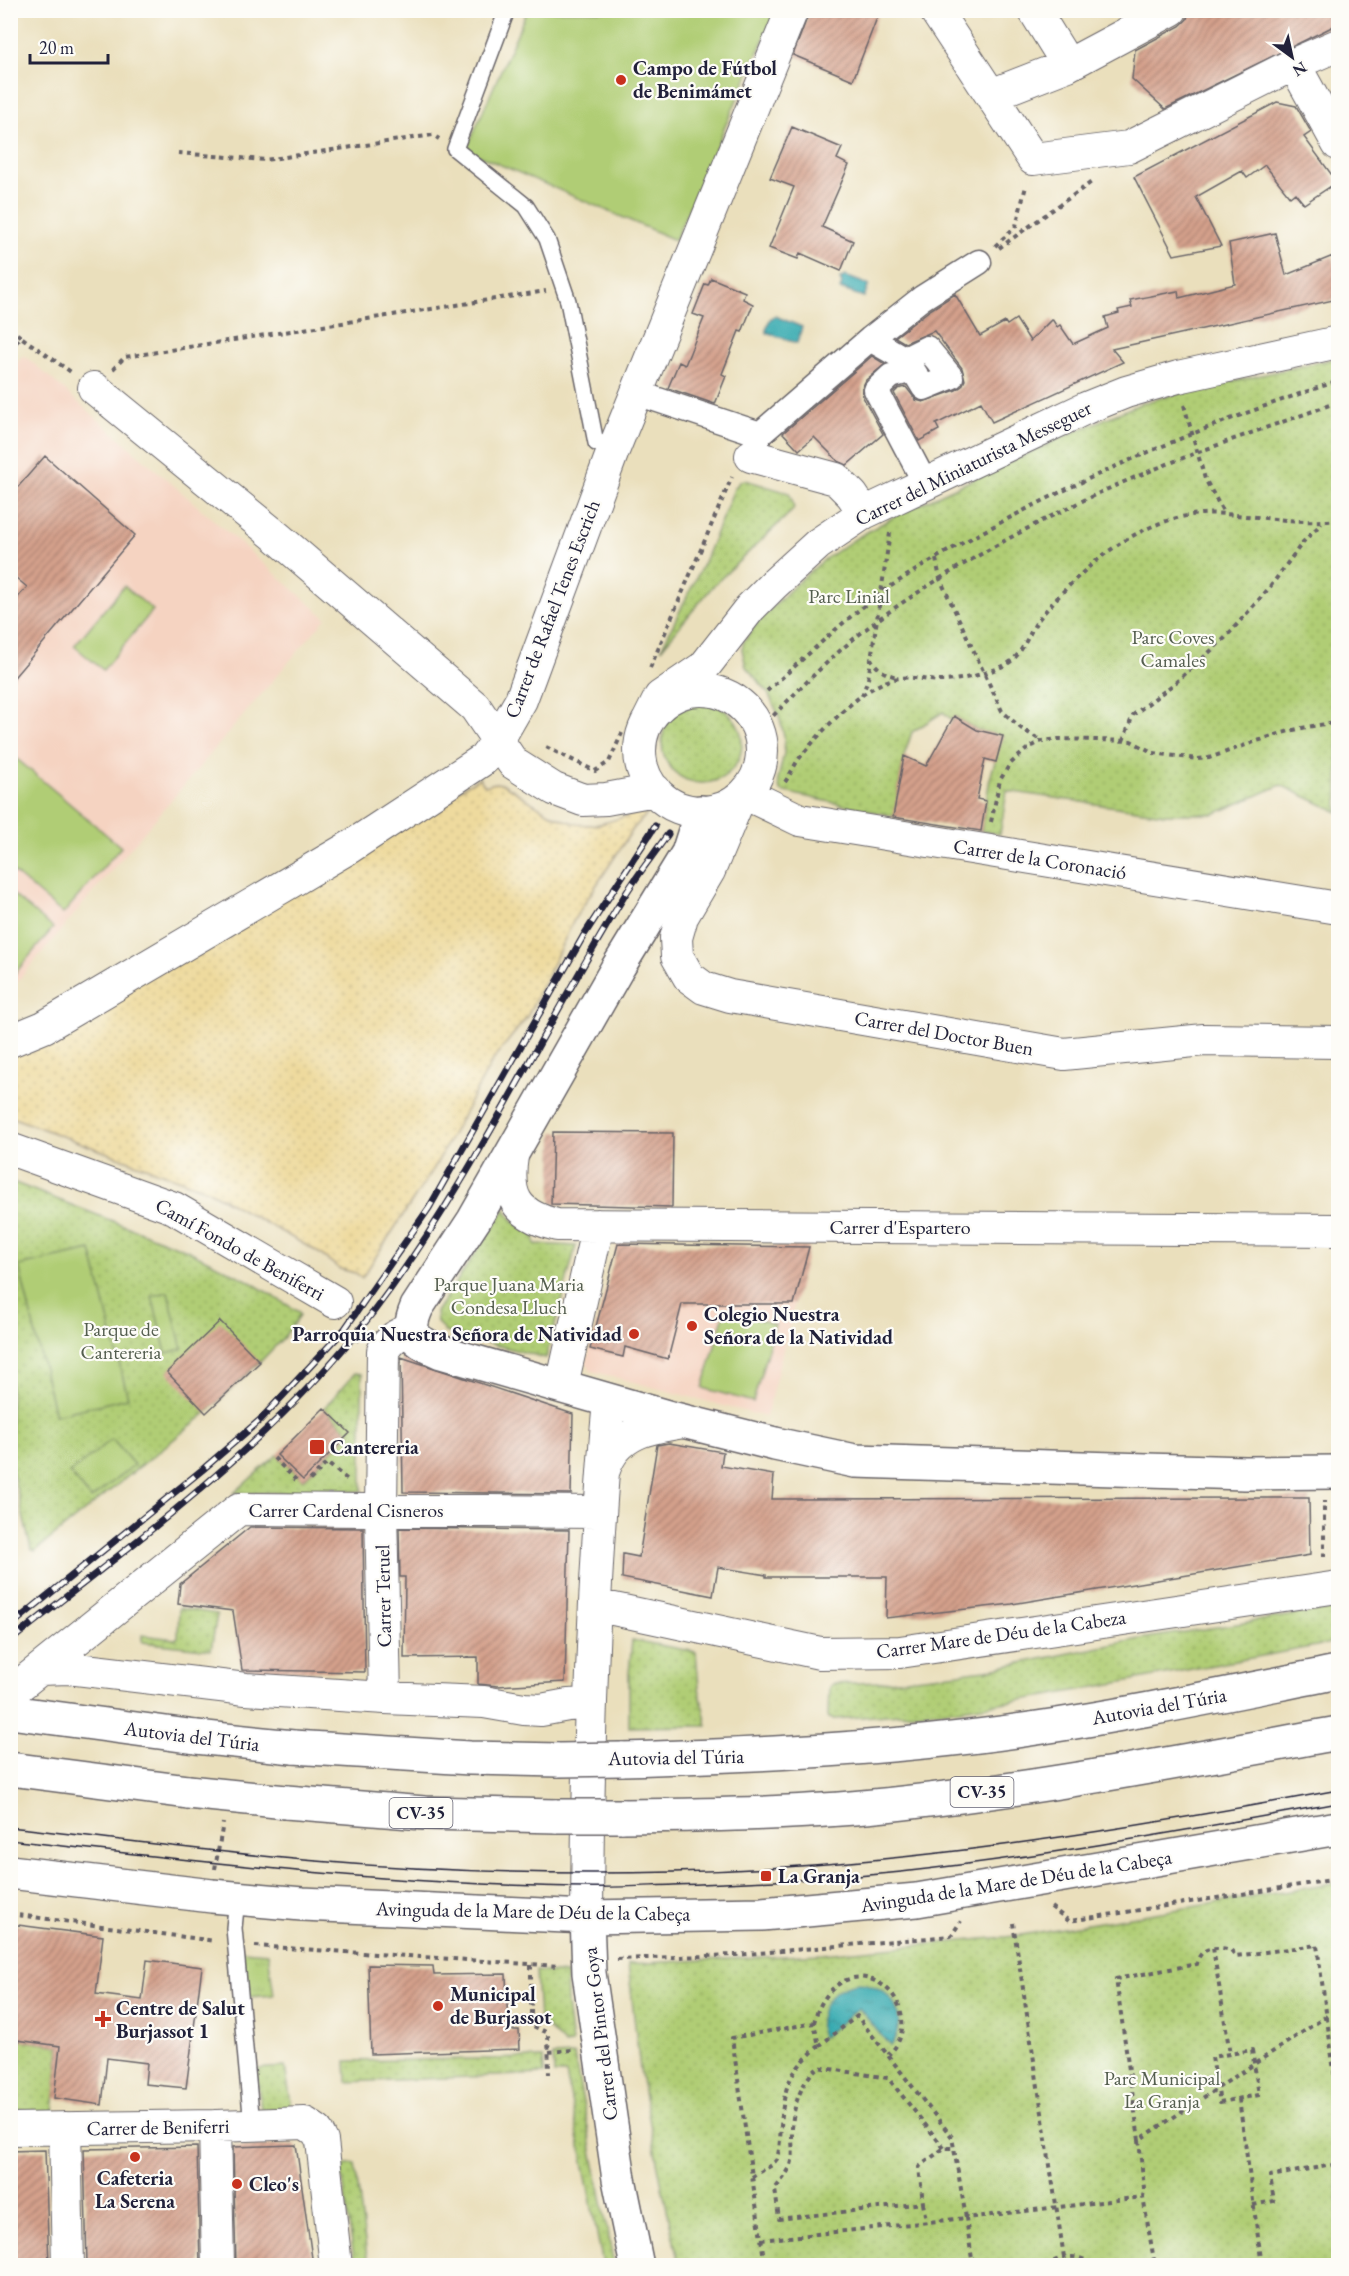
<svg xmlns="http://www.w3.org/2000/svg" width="1349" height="2276" viewBox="0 0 1349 2276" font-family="'EB Garamond',serif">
  <defs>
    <pattern id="grass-tufts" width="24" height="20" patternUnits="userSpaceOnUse" patternTransform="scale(1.5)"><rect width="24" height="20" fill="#b0cd74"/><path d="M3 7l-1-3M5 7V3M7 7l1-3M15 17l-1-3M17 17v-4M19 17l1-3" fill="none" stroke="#97b065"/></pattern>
    <pattern id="sand-dots" width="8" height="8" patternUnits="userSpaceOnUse" patternTransform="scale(1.5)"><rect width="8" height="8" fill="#eeda9e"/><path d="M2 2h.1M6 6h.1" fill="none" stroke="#ccbb89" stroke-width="1.8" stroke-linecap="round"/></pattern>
    <pattern id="park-dots" width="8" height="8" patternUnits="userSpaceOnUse" patternTransform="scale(1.5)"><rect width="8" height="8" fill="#b0cd74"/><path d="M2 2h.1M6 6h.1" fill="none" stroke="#97b065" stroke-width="1.8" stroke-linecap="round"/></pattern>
    <pattern id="water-ripples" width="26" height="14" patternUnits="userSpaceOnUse" patternTransform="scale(1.5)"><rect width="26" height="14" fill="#39abb1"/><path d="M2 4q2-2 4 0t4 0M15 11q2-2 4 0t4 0" fill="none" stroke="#308b91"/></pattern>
    <pattern id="building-hatch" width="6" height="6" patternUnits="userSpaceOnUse" patternTransform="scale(1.5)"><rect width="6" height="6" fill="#d4a08b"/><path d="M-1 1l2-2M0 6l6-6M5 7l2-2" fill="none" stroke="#ac8273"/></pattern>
  </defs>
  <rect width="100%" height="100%" fill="#fdfcf7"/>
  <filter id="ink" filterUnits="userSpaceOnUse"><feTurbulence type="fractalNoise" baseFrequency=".0167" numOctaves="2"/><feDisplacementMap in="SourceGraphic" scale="12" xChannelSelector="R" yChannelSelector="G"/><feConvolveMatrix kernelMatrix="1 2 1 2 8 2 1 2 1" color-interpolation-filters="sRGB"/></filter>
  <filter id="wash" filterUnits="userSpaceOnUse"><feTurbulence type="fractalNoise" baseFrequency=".008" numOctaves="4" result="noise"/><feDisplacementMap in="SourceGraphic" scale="24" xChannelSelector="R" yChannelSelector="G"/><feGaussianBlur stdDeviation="1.35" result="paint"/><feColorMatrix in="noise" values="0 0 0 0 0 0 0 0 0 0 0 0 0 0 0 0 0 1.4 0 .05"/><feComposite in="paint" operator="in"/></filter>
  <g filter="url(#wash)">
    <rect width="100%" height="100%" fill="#eadfbc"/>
    <path fill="#f5d3c1" d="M 24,355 L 326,618 L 11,989 L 10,370 Z
      M 618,1244 L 809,1247 L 766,1417 L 591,1371 L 586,1363 Z"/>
    <path fill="url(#grass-tufts)" stroke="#697858" stroke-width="1.5" d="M 242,1951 L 268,1953 L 274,1995 L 248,1997 Z"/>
    <path fill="url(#sand-dots)" stroke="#887e6c" stroke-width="1.5" d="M 479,778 L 485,786 L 495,783 L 503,784 C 529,799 558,825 590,825 C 607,826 634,809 647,814 L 633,829 L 575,918 L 527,1017 L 493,1060 L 434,1168 L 362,1278 L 355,1273 L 340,1269 L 316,1251 L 207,1190 L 11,1117 L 10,1054 Z"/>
    <path fill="url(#park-dots)" stroke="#697858" stroke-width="1.5" d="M 1338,358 L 1338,812 L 1281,785 L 1214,814 L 1164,814 L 1007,791 L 1000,834 L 981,831 L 990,778 L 1003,736 L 977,730 L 954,716 L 952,720 L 943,712 L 912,732 L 904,756 L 894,816 L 780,791 L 778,779 L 784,753 L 784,736 L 779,716 L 767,691 L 746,667 L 742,649 L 744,641 L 758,622 L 797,583 L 825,559 L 855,539 L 899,514 L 1072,433 L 1142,403 L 1180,393 Z
      M 745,480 L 789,493 L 794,505 L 793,510 L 713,586 L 661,649 L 704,562 L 734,489 L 740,481 Z
      M662 743a40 40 0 1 1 80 0a40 40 0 1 1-80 0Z
      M 10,1181 L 187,1250 L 247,1280 L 299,1312 L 300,1315 L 284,1337 L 262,1360 L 204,1415 L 35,1551 L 31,1549 L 11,1466 Z
      M 505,1209 C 512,1221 519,1229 534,1231 L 535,1244 L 576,1246 L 546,1358 L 445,1332 L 437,1322 L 436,1312 Z
      M 355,1373 L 362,1374 L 362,1491 L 234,1493 L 277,1455 L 303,1480 L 350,1433 L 324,1408 Z
      M 179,1608 L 217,1614 L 211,1650 L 142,1642 L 142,1635 L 175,1639 L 178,1637 Z
      M 1338,1608 L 1338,1642 L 1047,1696 L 954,1710 L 834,1719 L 829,1718 L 828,1716 L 829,1687 L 833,1684 L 879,1682 L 986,1670 L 1140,1639 Z
      M 632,1640 L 696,1652 L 699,1688 L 707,1726 L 629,1727 L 629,1674 Z
      M 1338,1883 L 1338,2265 L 679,2265 L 660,2177 L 640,2070 L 628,1964 L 822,1954 L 1015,1936 Z
      M 536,1971 L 566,1974 L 567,2003 L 572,2044 L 565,2045 L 539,2019 Z
      M 11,2039 L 60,2046 L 53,2112 L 11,2112 Z
      M 574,2055 L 614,2265 L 603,2265 L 566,2074 L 554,2074 L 553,2056 Z
      M 543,2058 L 544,2074 L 347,2082 L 346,2061 Z
      M 285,2067 L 292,2108 L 261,2109 L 256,2069 Z
      M 355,2164 L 368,2265 L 355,2265 L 341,2166 Z"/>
    <path fill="#b0cd74" stroke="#697858" stroke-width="1.5" d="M 527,11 L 776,11 L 675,240 L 466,150 Z
      M 124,586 L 153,610 L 103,670 L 74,646 Z
      M 11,754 L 121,847 L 63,914 L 11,870 Z
      M 11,893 L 53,928 L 11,978 Z
      M 91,1250 L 128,1398 L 55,1415 L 19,1266 Z
      M 168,1292 L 182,1349 L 166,1353 L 152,1296 Z
      M 725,1310 L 775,1324 L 753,1402 L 703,1388 Z
      M 112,1439 L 134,1465 L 91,1499 L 70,1473 Z"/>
    <path fill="url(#water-ripples)" stroke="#2e6676" stroke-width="1.5" d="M 845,276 L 869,285 L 864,297 L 840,289 L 842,284 L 840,279 Z
      M 775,316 L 802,327 L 797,343 L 767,333 L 766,330 L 770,319 Z
      M 859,1983 C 893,1986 910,2018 890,2046 L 859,2008 L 821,2038 C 815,2010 830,1986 859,1983 Z"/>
    <g id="blocks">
      <path fill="url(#building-hatch)" d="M 810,10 L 880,10 L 853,80 L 793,55 Z
        M 1189,10 L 1338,10 L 1338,24 L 1165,109 L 1132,79 L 1135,50 L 1180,26 L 1187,19 Z
        M 1277,102 L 1296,106 L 1311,132 L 1304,137 L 1337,182 L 1304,204 L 1295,193 L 1290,197 L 1265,165 L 1247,178 L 1242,171 L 1196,197 L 1221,246 L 1174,255 L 1134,177 Z
        M 792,127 L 842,148 L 837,159 L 849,165 L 822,227 L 853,241 L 841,271 L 800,253 L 798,259 L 769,248 L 794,187 L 770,178 Z
        M 1275,233 L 1286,275 L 1333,256 L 1338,277 L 1338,299 L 1112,349 L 1123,362 L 992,422 L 981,402 L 936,424 L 939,430 L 919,441 L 894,393 L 898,389 L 906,387 L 916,400 L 923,402 L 956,390 L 962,386 L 965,380 L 962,368 L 934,331 L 905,343 L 895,337 L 930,310 L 955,294 L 980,336 L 1005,322 L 1007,325 L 1016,319 L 1030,341 L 1052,319 L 1057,327 L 1060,325 L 1073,344 L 1108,328 L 1105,317 L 1119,313 L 1118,310 L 1132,307 L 1130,300 L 1178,291 L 1179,298 L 1235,284 L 1229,243 Z
        M 711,278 L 745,292 L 743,299 L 753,304 L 742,332 L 739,331 L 722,374 L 726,376 L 715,404 L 668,388 L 679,362 L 685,365 L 704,318 L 693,314 L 705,284 L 708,285 Z
        M 872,356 L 885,364 L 866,380 L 862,388 L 863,397 L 883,434 L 847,465 L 838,461 L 814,437 L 799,450 L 783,433 Z
        M 45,456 L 135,535 L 10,682 L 10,606 L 27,587 L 10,573 L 10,496 Z
        M 954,716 L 977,730 L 1003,736 L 996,762 L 985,759 L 977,799 L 986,801 L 981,831 L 893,817 L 904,756 L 926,766 Z
        M 553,1132 L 673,1133 L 672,1207 L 551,1204 Z
        M 618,1244 L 809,1247 L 794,1304 L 682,1304 L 668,1359 L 625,1347 L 623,1357 L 590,1349 Z
        M 220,1321 L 260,1362 L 206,1413 L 167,1372 Z
        M 401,1357 L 573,1414 L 571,1494 L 403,1492 Z
        M 324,1408 L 350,1433 L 303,1480 L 277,1455 Z
        M 669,1443 L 723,1452 L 721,1466 L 774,1475 L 772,1499 L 1309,1498 L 1310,1555 L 1012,1604 L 886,1618 L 887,1577 L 766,1577 L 766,1575 L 718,1567 L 713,1596 L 622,1578 L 623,1554 L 639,1557 L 657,1445 Z
        M 250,1527 L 363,1528 L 365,1672 L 242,1670 L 233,1611 L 178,1604 L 180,1584 Z
        M 399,1528 L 569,1530 L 565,1682 L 498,1686 L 478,1684 L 478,1657 L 404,1658 L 405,1577 L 400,1577 Z
        M 10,1924 L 103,1936 L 96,1994 L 142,2000 L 147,1960 L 202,1967 L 186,2088 L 145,2084 L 147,2063 L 107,2058 L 102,2105 L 54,2098 L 60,2046 L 10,2039 Z
        M 368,1965 L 433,1966 L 434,1975 L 506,1974 L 508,2030 L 519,2030 L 520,2049 L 371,2054 Z
        M 296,2145 L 313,2265 L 236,2265 L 233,2147 Z
        M 197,2147 L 200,2265 L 87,2265 L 84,2149 Z
        M 45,2150 L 49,2265 L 10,2265 L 10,2151 Z"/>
    </g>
  </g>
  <g filter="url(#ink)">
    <use href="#blocks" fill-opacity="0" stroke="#686468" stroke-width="1.5"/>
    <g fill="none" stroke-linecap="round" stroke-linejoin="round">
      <g stroke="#686468" stroke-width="18">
        <path id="service" d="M 507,10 L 455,149 L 526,206 L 547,239 L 568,301 L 596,443 L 613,451
          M 237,1898 L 234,1928 L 252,2125"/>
      </g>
      <g stroke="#686468" stroke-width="27">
        <path id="pedestrian" d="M 870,339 L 905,359 L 927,348 L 951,377 L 924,388 L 913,370 L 891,376 L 876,390 L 925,483
          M 637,393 L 760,434
          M 751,456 L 760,434 L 870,339 L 922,298 L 979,262"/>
      </g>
      <g stroke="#686468" stroke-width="34">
        <path id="minor" d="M 935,10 L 1033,159 L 1129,147 L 1294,64 L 1338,45
          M 1034,10 L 1068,65
          M 1294,64 L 1338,144
          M 991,95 L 1068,65 L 1171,10
          M 94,388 L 277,537 L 475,707 L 513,763 L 554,789 L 583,800 L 606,799 L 655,790
          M 751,456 L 836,479 L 852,495 L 864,513
          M640 751a61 61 0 1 1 122 0a61 61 0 1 1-122 0Z
          M 648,721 L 660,697 L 704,667 L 750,608 L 773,585 L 818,544 L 864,513 L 1086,408 L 1126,392 L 1178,377 L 1338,342
          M 746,794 L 800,820 L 1338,908
          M 739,799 L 709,871 L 682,917 L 676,938 L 677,956 L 689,977 L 704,988 L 730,996 L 1064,1054 L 1204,1040 L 1338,1042
          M 10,1041 L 44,1027 L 350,847 L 484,759 L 498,740 L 521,700 L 613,451 L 792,10
          M 10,1149 L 174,1208 L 335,1302
          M 512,1156 C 506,1196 515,1215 557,1225 L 1338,1230
          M 562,1385 L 598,1225
          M 604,1470 C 616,1432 650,1427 684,1422
          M 595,1605 L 820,1653 L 900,1652 L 1338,1587
          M 40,1669 L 239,1509 L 599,1512
          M 10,1693 L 40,1669 L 68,1668 L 246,1689 L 385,1698 L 484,1702 L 524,1709 L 541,1710 L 568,1705 L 590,1704
          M 385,1698 L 381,1510 L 383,1351 C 390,1339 397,1334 411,1330
          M 587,1917 C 588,1744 593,1572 609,1401
          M 215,2126 L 218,2266
          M 65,2128 L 68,2266
          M 10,2129 L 215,2126 L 305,2123 L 317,2131 L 322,2141 L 336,2266"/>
      </g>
      <g stroke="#686468" stroke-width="36">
        <path id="tertiary" d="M 701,812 L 688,853 L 617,969 L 474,1220 L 417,1307 C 404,1336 416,1341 441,1352 L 671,1418 L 775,1444 L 855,1461 L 1245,1473 L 1338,1472
          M 10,1872 L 212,1896 L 302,1904 L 587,1917 L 762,1914 L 917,1900 L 1338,1828
          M 587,1917 L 589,1973 L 619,2179 L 637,2266"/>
      </g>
      <g stroke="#686468" stroke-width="36">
        <path id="trunk" d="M 10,1712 L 196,1737
          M 293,1747 L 470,1758 L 559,1760
          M 621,1759 C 758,1755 894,1749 1030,1729 C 1133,1714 1236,1692 1338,1672
          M 10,1769 L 188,1792
          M 286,1802 L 424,1813 L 557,1816
          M 621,1816 C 715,1815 809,1814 903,1803 C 1049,1787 1194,1759 1338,1733"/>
      </g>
      <path stroke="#686468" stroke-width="4" stroke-dasharray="4.5 4.5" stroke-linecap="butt" d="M 178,153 L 265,160 L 433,135 L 439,139
        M 995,246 L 1016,226 L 1026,186
        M 999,248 L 1093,181
        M 10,328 L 21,337
        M 10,349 L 21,337 L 71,372
        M 113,369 L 125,357 L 546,291
        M 1184,405 L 1205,479 L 1224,513
        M 890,533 L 871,659 C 878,670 885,674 897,677
        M 936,559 L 940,579 L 1002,711 L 1022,729 L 1042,741
        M 650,668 L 732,477
        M 728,682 C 765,701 778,734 765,773
        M 767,691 C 805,658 841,622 881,593 C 924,563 969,539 1015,515 C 1119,461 1228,417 1338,381
        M 862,696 L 868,679 L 871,660
        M 767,722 C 808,680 849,638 899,605 C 954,568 1012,535 1072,506 C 1156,464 1250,434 1338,402
        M 1123,741 L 1133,715 L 1175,683 L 1225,638 L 1270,587 L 1303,542 L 1322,523
        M 546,747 L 595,771 L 609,762 L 622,733
        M 785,782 C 791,774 795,763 802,755 C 823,730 866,681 900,678 C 914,676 928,681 941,681 C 959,681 991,673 1007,664 C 1022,655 1027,637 1036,623 C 1048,607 1064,590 1079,576 C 1118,539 1169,509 1225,514 C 1263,517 1300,524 1338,520
        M 991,822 L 1000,780 L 1010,764 L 1027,749 L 1042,741 L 1058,739 L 1131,741 L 1154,753 L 1197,759 L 1209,758 C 1254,743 1290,726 1338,723
        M 343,1329 L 359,1341
        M 274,1458 L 296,1480
        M 310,1480 L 327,1463 L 349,1481
        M 1324,1557 L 1324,1501
        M 215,1869 L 223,1823
        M 1051,1907 L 1069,1921 L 1338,1879
        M 10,1914 L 215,1941
        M 1013,1923 L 1064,2257
        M 255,1946 L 559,1966
        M 1213,1948 L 1230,2054
        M 617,1959 L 736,1955 L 951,1936 L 961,1921
        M 531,1965 L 531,2025 L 548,2033 L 549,2074
        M 1327,2016 L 1139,2140 L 1116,1979 L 1197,1964 C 1199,1947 1216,1946 1231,1950 L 1236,1956 L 1317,1945 L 1338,2101
        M 814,2023 C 820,1994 847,1965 879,1983 C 905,1997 911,2036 888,2055
        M 549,2052 L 572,2050
        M 1239,2099 L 1262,2266
        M 1139,2140 L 1144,2188 L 1143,2197
        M 944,2148 L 888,2078 L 818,2067 C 799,2084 791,2112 792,2137 C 792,2147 794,2155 791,2165 C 787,2174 781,2181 775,2189 L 779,2219 L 923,2203 L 919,2167 L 944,2148 L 954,2148
        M 752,2177 L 772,2165 L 777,2159 C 780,2148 780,2137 781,2126 C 784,2086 788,2073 819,2046
        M 923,2203 L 926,2221
        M 1253,2205 L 1274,2201 L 1270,2176 L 1338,2164
        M 761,2240 L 966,2218 L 952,2137 L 857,2016 L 819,2046 L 814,2023 L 732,2038 L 765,2266
        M 973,2266 L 966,2218 L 1143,2197 L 1155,2266
        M 1046,2266 C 1061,2255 1080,2253 1094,2266"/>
      <use href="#service" stroke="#fff" stroke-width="15"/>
      <use href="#pedestrian" stroke="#fff" stroke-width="24"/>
      <use href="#minor" stroke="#fff" stroke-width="32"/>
      <use href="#tertiary" stroke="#fff" stroke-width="33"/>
      <use href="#trunk" stroke="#fff" stroke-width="33"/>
      <path stroke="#22223b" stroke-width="1.5" d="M 10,1827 C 108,1838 206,1851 304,1860 C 427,1871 550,1875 673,1872 C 898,1867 1118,1831 1338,1790
        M 10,1840 C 202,1862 393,1885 586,1887 C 615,1888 644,1886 673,1885 C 749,1882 825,1880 901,1872 C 1048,1856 1193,1829 1338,1803"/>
      <g stroke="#22223b" stroke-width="7">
        <path id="rail" d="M 10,1626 L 202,1470 L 260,1420 L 344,1330 L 429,1208 L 584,935 L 655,826
          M 10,1641 C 138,1539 274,1442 374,1311 C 472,1182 540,1033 625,895 C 638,874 654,854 668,834"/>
      </g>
      <use href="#rail" stroke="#fdfcf7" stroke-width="4.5" stroke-dasharray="14" stroke-linecap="butt"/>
      <g stroke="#686468" stroke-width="36" stroke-linecap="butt">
        <path id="trunk-bridge" d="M 196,1737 L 293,1747
          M 559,1760 L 621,1759
          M 188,1792 L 286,1802
          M 557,1816 L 621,1816"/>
      </g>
      <path stroke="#686468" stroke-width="4" stroke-dasharray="4.5 4.5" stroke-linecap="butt" d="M 1252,2050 L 1259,2095 L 1220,2102 L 1212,2057 Z"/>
      <use href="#trunk-bridge" stroke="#fff" stroke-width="33"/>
    </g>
  </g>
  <g fill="#c8321e" stroke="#fdfcf7" stroke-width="2">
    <circle cx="621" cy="80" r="6"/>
    <circle cx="692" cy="1326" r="6"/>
    <circle cx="634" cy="1334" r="6"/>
    <rect x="309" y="1439" width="16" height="16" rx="3"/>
    <rect x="760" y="1870" width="12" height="12" rx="3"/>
    <circle cx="438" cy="2006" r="6"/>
    <path d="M100 2010h6v6h6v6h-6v6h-6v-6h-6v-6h6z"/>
    <circle cx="135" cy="2157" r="6"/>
    <circle cx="237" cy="2184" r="6"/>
  </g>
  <g text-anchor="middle" stroke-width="4.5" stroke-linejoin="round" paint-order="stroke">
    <g fill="#fdfcf7" stroke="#646373" stroke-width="1.5">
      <rect x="950.5" y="1777" width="63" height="30" rx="4.5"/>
      <rect x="389.5" y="1798" width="63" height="30" rx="4.5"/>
    </g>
    <g font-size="18" font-weight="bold" fill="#22223b">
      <text x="982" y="1798">CV-35</text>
      <text x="421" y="1819">CV-35</text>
    </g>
    <g font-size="20" font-weight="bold" fill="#22223b" stroke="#fdfcf7" text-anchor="start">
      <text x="633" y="75">Campo de Fútbol<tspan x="633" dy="23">de Benimámet</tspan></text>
      <text x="704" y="1321">Colegio Nuestra<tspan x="704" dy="23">Señora de la Natividad</tspan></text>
      <text x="622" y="1341" text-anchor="end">Parroquia Nuestra Señora de Natividad</text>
      <text x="330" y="1454">Cantereria</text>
      <text x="778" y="1883">La Granja</text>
      <text x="450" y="2001">Municipal<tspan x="450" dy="23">de Burjassot</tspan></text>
      <text x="116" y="2015">Centre de Salut<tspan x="116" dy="23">Burjassot 1</tspan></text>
      <text x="135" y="2185" text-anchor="middle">Cafeteria<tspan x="135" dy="23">La Serena</tspan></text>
      <text x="249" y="2191">Cleo's</text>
    </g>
    <g font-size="20" fill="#22223b" stroke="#fdfcf7">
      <text transform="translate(973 463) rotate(-26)" y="7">Carrer del Miniaturista Messeguer</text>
      <text transform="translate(552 609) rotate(-69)" y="7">Carrer de Rafael Tenes Escrich</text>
      <text transform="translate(1040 859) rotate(9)" y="7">Carrer de la Coronació</text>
      <text transform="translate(944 1033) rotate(10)" y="7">Carrer del Doctor Buen</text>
      <text x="900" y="1234">Carrer d'Espartero</text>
      <text transform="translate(240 1249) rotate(29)" y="7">Camí Fondo de Beniferri</text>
      <text x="346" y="1517">Carrer Cardenal Cisneros</text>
      <text transform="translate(383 1596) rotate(-91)" y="7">Carrer Teruel</text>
      <text transform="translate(1001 1634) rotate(-8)" y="7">Carrer Mare de Déu de la Cabeza</text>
      <text transform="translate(1159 1706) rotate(-10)" y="7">Autovia del Túria</text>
      <text transform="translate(192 1736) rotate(7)" y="7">Autovia del Túria</text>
      <text transform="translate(676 1757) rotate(-1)" y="7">Autovia del Túria</text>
      <text transform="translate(1016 1881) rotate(-9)" y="7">Avinguda de la Mare de Déu de la Cabeça</text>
      <text transform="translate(533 1911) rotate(1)" y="7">Avinguda de la Mare de Déu de la Cabeça</text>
      <text transform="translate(600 2034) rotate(-97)" y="7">Carrer del Pintor Goya</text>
      <text transform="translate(158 2127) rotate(-1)" y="7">Carrer de Beniferri</text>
    </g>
    <g font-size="20" fill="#545e4f" stroke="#fdfcf7">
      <text x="849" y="603">Parc Linial</text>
      <text x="1173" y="644">Parc Coves<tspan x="1173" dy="23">Camales</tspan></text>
      <text x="509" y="1291">Parque Juana Maria<tspan x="509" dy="23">Condesa Lluch</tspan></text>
      <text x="121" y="1336">Parque de<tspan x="121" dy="23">Cantereria</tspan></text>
      <text x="1162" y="2085">Parc Municipal<tspan x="1162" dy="23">La Granja</tspan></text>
    </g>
  </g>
  <rect width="1349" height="2276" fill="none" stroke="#fdfcf7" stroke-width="36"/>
  <g transform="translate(1292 57) rotate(147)" stroke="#fdfcf7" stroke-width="4.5" paint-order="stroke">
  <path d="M0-4.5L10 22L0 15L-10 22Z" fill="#22223b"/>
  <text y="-9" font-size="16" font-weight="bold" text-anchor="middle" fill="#22223b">N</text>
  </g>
  <path d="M30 54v9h78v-9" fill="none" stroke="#22223b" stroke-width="3"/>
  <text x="39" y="54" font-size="18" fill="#22223b" stroke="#fdfcf7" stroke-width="4.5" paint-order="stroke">20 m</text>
</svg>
